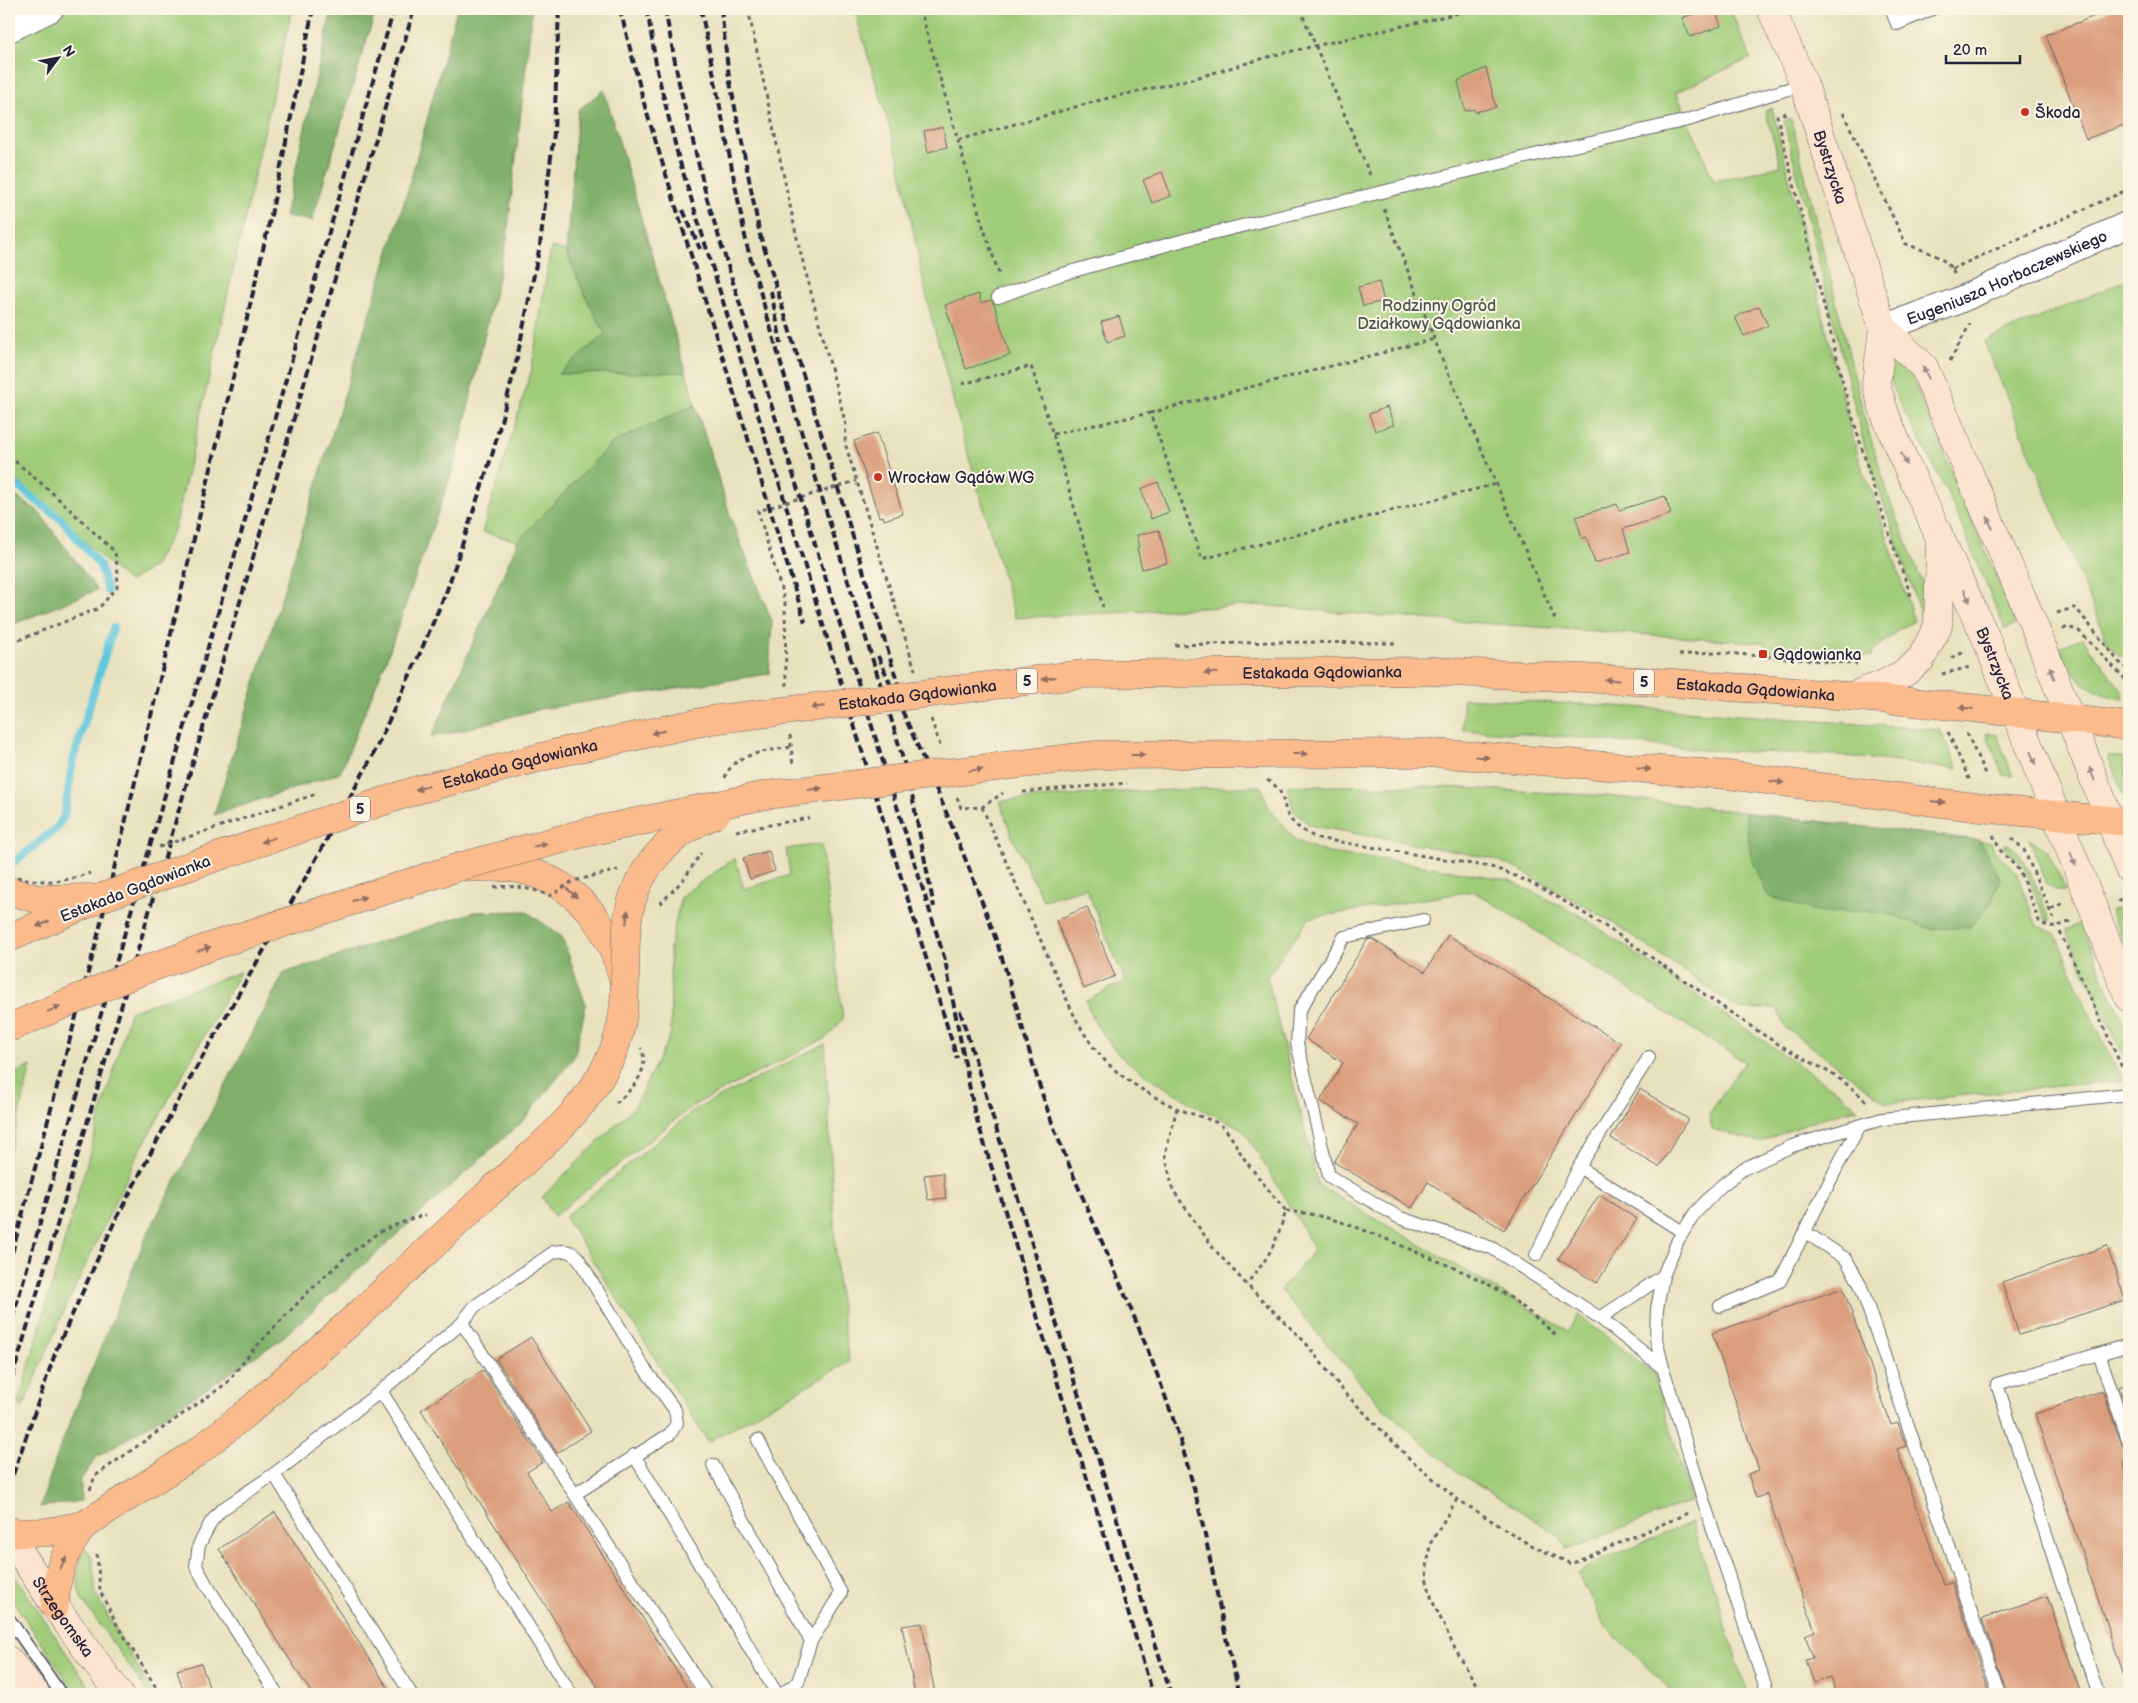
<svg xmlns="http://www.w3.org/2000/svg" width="2138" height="1703" viewBox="0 0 2138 1703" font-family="'Balsamiq Sans',sans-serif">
  <rect width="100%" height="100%" fill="#fcf5e5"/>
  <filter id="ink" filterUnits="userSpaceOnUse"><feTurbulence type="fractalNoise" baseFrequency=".02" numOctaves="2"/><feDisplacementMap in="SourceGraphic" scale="10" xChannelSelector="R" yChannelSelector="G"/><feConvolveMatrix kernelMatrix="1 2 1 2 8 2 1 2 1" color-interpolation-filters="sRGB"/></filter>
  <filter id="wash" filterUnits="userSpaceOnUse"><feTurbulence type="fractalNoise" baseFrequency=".0096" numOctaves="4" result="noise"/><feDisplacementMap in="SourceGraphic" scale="20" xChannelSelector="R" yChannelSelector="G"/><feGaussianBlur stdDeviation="1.12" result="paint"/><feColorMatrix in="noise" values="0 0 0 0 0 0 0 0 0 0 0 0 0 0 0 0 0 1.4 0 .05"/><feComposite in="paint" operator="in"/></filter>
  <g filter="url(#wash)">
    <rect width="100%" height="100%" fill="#e8e1bd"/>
    <path fill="#a0cc79" stroke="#61775a" d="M 34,9 L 292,9 L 175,528 L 154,566 L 129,582 L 9,473 L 9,13 Z
      M 854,9 L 1730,9 L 1751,58 L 1676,92 L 1714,181 L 1781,166 L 1765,110 L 1772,108 L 1853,439 L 1863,472 L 1874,496 L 1914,621 L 1900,629 L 1873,651 L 1872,656 L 1854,658 L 1765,650 L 1766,643 L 1381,616 L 1258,605 L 1015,618 L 957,415 L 928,304 L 898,156 Z
      M 1791,119 L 1866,423 L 1890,501 L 1926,591 L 1925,628 L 1864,444 L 1784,121 Z
      M 551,247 L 566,251 L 585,295 L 605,334 L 559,374 L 686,372 L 695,405 L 612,443 L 518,541 L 482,532 L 531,372 Z
      M 2129,279 L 2129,657 L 2119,655 L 2109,646 L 1984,341 Z
      M 1893,355 L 1905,360 L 2016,624 L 2005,629 L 1945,487 L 1897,398 L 1888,372 Z
      M 2082,638 L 2123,692 L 2124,699 C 2092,695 2071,677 2059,647 Z
      M 1463,698 L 1633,707 L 1940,730 L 1958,769 L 1837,755 L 1701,750 L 1558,736 L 1463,730 Z
      M 1986,733 L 1997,735 L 2013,776 L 2003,775 Z
      M 2108,756 L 2122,757 L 2129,785 L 2129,799 L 2123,794 Z
      M 1261,786 L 1268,806 L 1296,841 L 1328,853 L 1401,862 L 1509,880 L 1579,915 L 1840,1093 L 1858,1109 L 1828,1116 L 1759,1142 L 1712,1129 L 1709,1114 L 1745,1062 L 1473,891 L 1309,918 L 1267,977 L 1318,1185 L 1568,1331 L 1578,1315 L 1654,1373 L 1692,1501 L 1567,1550 L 1559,1535 L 1452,1468 L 1381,1406 L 1280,1290 L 1314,1251 L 1298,1220 L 1243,1129 L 1201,1109 L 1147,1076 L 1119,1055 L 1096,1025 L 1086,1001 L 1125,981 L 1086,888 L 1043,900 L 1012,837 L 1000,801 L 1104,793 Z
      M 1287,786 L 1426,786 L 1609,796 L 1991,842 L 1995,852 L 2016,872 L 2037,926 L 2055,933 L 2086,1006 L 2122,1080 L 1886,1103 L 1785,1027 L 1777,1008 L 1741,1010 L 1609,920 L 1518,869 L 1491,858 L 1309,825 L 1294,811 Z
      M 2029,839 L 2047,850 L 2066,890 L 2056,890 L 2047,884 Z
      M 821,844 L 843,1019 L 826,1038 L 694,1105 L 554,1216 L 542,1197 L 635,1106 L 671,1034 L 670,948 L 681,896 L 735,858 L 744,889 L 790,875 L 786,849 Z
      M 2004,844 C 2024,844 2043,904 2050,921 L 2045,919 L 2024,867 L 2005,848 Z
      M 2121,906 L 2129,925 L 2129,956 L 2110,911 Z
      M 2081,923 L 2106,985 L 2129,1033 L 2129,1066 L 2103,1014 L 2066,930 Z
      M 240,972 L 137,1156 L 65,1309 L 23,1407 L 18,1404 L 130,1012 Z
      M 825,1044 L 837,1279 L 849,1362 L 708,1442 L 565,1217 L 696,1109 Z
      M 31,1066 L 9,1156 L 9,1076 Z
      M 1692,1522 L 1748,1694 L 1675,1694 L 1606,1627 L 1578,1574 L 1591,1565 Z
      M 86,1548 L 92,1557 L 96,1595 L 153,1694 L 149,1694 L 82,1600 C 75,1582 77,1566 86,1548 Z
      M 9,1567 L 94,1694 L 76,1694 L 9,1595 Z"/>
    <path fill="#80b069" stroke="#516952" d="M 332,9 L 376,9 L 312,221 L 285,216 Z
      M 457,9 L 532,9 L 532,11 L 507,238 L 456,461 L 387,658 L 340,773 L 214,815 L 407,193 Z
      M 604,90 L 686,372 L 558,374 L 605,334 L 585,295 L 566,251 L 578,110 Z
      M 695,405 L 734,527 L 772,621 L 769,674 L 540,709 L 431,738 L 518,541 L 612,443 Z
      M 9,492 L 38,511 L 97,590 L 9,626 Z
      M 1745,813 L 1979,840 L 2000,878 L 1991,903 L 1970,927 L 1930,929 L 1893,915 L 1864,911 L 1823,913 L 1768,896 L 1751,857 Z
      M 526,911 L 562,937 L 586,1005 L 574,1057 L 524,1120 L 280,1340 L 183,1404 L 97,1457 L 81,1479 L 81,1501 L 40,1507 L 60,1447 L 146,1237 L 284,973 L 474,912 Z"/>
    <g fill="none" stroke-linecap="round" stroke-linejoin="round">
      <path stroke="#5fc6dc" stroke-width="8" d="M 9,480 L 61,519 L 100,566 L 107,591
        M 14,862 L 56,829 L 64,816 L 73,761 L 113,628"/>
    </g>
    <g id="blocks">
      <path fill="#da9e7b" d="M 1707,9 L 1715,9 L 1721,26 L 1690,37 L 1682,18 Z
        M 2113,9 L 2129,9 L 2129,123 L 2086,139 L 2046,35 Z
        M 1486,68 L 1496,107 L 1475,112 L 1474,109 L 1465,111 L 1458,81 Z
        M 943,127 L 947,147 L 928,152 L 924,131 Z
        M 1162,172 L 1171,196 L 1152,203 L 1143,180 Z
        M 1379,282 L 1384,301 L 1363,306 L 1358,287 Z
        M 979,294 L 981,303 L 990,300 L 994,304 L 1010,355 L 966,369 L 945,305 Z
        M 1759,306 L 1768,326 L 1744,336 L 1735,317 Z
        M 1119,316 L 1125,336 L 1107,342 L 1101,322 Z
        M 1387,407 L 1394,425 L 1375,431 L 1369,414 Z
        M 877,433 L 903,514 L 884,520 L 883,516 L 879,517 L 854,441 Z
        M 1158,482 L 1169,512 L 1151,519 L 1141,489 Z
        M 1665,496 L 1671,514 L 1623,529 L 1630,552 L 1595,563 L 1586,537 L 1582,539 L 1576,517 L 1617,504 L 1619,510 Z
        M 1159,530 L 1167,563 L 1142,569 L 1137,548 L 1140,547 L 1137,535 Z
        M 769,851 L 775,871 L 750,879 L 743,858 Z
        M 1087,907 L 1115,976 L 1084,989 L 1056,920 Z
        M 1448,935 L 1621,1043 L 1504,1230 L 1428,1182 L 1412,1208 L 1334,1162 L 1358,1124 L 1320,1101 L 1343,1063 L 1306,1039 L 1367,940 L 1372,939 L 1425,972 Z
        M 1640,1089 L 1688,1119 L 1659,1167 L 1611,1138 Z
        M 943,1173 L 946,1198 L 928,1200 L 924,1175 Z
        M 1599,1195 L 1637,1219 L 1597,1283 L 1558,1259 Z
        M 2107,1246 L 2125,1300 L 2019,1335 L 2002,1282 Z
        M 1843,1288 L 1891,1425 L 1898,1423 L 1906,1446 L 1897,1449 L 1944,1585 L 1952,1582 L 1990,1694 L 1837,1694 L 1831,1677 L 1814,1683 L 1806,1660 L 1813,1658 L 1805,1635 L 1815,1631 L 1767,1494 L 1756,1498 L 1748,1474 L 1759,1470 L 1712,1333 Z
        M 531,1337 L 591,1431 L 557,1453 L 496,1359 Z
        M 483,1370 L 543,1462 L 527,1472 L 552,1512 L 569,1502 L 691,1694 L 602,1694 L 421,1410 Z
        M 2129,1383 L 2129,1418 L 2119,1387 Z
        M 2099,1392 L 2103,1392 L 2122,1445 L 2129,1450 L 2129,1461 L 2123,1462 L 2129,1482 L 2129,1682 L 2126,1682 L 2035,1414 Z
        M 275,1512 L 392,1694 L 312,1694 L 219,1549 Z
        M 2047,1596 L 2081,1694 L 2007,1694 L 1982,1618 Z
        M 922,1623 L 927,1652 L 935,1694 L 915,1694 L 902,1626 Z
        M 201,1663 L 209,1687 L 184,1694 L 177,1670 Z"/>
    </g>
  </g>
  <g filter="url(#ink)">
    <use href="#blocks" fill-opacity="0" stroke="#676568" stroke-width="1"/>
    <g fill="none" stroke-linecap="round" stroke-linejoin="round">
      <g stroke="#676568" stroke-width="14">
        <path id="lane" d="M 1891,9 L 1897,24 L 1932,9
          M 998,297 L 1059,275 L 1188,239 L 1547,152 L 1688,120 L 1804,84
          M 1423,920 L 1344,937 L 1299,1011 L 1297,1043 L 1329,1176 L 1400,1218 L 1492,1248 L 1600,1318
          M 1649,1057 L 1579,1167 L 1683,1232
          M 1805,1232 L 1846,1259 L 1860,1284 L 1999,1694
          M 1536,1255 L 1579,1167
          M 1720,1306 L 1780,1281 L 1839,1163 L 1859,1127
          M 462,1323 L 706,1694
          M 2099,1354 L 2129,1442
          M 1663,1368 L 1600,1318 L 1663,1276
          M 381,1391 L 462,1323 L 475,1306 L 554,1252 C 565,1250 570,1250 578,1258 L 644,1368 L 675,1410 L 677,1423 L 670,1434 L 575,1494
          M 758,1440 L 841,1593 L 811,1641
          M 634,1455 L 777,1694
          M 713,1465 L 811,1641 L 798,1682 L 782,1694
          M 274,1474 L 411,1694
          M 9,1619 L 61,1694
          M 277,1694 L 206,1584 L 196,1566 L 199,1545 L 211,1522 L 221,1510 L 274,1474 L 381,1391 L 571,1694
          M 1768,1694 L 1705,1506 L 1663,1368 L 1656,1339 L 1657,1309 L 1663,1276 L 1678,1240 L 1695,1213 L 1721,1186 L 1743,1169 L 1792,1146 L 1882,1119 L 2129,1094
          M 2098,1694 L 1997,1384 L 2129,1345"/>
      </g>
      <g stroke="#676568" stroke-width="28">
        <g id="street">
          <path d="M 9,29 L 50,9"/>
          <path id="s1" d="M 1883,328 L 1955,302 L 2129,224"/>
        </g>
      </g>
      <g stroke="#676568" stroke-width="29">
        <g id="secondary">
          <path id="s2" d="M 1771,9 L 1804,84 L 1883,328 L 1876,384 L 1885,414 L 1901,453 L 1985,636 L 2129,998"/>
          <path d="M 1883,328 L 1924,367 L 2035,628 L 2129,869"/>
          <path d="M 1852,696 L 1884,684 L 1906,672 L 1921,659 L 1938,626 L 1940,545"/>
          <path id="s3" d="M 9,1535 L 55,1606 L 119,1694"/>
          <path d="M 9,1661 L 36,1694"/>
        </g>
      </g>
      <g stroke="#676568" stroke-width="29">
        <g id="primary">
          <path id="s4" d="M 1435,671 C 1528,676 1622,679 1715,686 C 1853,695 1992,709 2129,726"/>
          <path d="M 1433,753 L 1728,775 L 1981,808 L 2129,822"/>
          <path d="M 470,867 C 486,868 505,865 520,869 C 580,884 609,926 624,982"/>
          <path d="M 9,891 L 38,899 L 89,898"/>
          <path d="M 9,938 L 103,897"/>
          <path d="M 9,1531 L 20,1533 L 48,1532 L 84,1525 L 196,1453 L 249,1411 L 348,1324"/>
          <path d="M 55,1606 C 55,1573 65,1551 84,1525"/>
        </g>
      </g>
      <path stroke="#676568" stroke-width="3" stroke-dasharray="4 4" stroke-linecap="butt" d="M 748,9 L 798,243 L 846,425 L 845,443 L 915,670
        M 920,9 L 982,223 L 1000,277
        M 1300,9 L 1370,175
        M 1786,113 L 1777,116 L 1846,395 L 1877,499 L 1911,596
        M 1843,113 L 1906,244 C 1924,251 1948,256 1955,276
        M 958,140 L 1104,99 L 1192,79 L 1275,55 L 1477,9
        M 1384,209 L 1442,359 L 1555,619
        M 1952,269 L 2129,189
        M 1950,361 L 1970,324
        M 962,384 L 1031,366 L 1053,434 L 1103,607
        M 1150,413 L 1435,339
        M 1053,434 L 1150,413 L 1202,559 L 1496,484
        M 9,456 L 49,490 L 115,552 L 118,573 L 117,587 L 99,608 L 9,644
        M 2057,613 L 2073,608 L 2076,608 L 2119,662 L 2129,670
        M 2063,629 L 2068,627 L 2079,631 L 2129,683
        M 1679,655 L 1713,652 L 1857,664
        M 1952,658 L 1964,652
        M 1942,674 L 1970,667
        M 786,686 L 785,602 L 758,511 L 856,481
        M 931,719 L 941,748
        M 1948,732 L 1970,781
        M 1967,733 L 1986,776
        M 790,735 L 793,766
        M 725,778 C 733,752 770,751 791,747
        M 1267,780 C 1285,790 1281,799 1287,813 C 1293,826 1304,831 1316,838 L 1491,867 C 1529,879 1561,899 1595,920 C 1654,957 1709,999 1767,1037 C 1800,1059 1842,1073 1868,1104
        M 957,797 L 961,808 L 982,807 L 1003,793
        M 982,807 L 1071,1009 C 1097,1063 1123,1081 1176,1108 C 1187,1113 1213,1119 1222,1126 C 1230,1133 1237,1147 1243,1157 C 1257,1176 1271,1193 1286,1211 C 1275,1245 1270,1257 1246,1284
        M 1993,835 L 2000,850 L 2019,870 L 2039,921 C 2050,930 2059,926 2071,921
        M 2012,838 L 2024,850 L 2055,922
        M 2118,901 L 2129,896
        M 660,904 L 684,879 L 701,853
        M 2051,909 L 2064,903
        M 2060,932 L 2126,1076
        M 616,1103 C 632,1090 651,1070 641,1048
        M 1177,1108 L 1165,1154 L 1173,1190 L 1214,1249 L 1246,1284 L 1305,1342 L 1344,1392 L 1409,1458 L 1457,1499 L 1527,1543 L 1571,1564 L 1688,1513
        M 1286,1211 C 1332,1214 1374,1234 1416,1252 C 1442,1263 1469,1273 1493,1287 C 1517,1300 1537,1319 1557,1336
        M 90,1490 L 95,1476 L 227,1383 L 252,1351 L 309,1291 L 348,1255 L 379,1232 L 413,1218 L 426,1215
        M 1457,1499 L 1430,1544 L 1426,1577 L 1432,1600 L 1455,1649 L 1482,1694
        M 97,1554 L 100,1591 L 116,1623 L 160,1694"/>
      <use href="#lane" stroke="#fff" stroke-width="12"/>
      <use href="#street" stroke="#fff" stroke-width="26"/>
      <use href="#secondary" stroke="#fde4d1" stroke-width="28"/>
      <use href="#primary" stroke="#fbbb8c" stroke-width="28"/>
      <path stroke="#22223b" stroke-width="1" d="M 9,1608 L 68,1694
        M 9,1629 L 54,1694"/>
      <path stroke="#22223b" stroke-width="4" stroke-dasharray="8 4" stroke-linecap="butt" d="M 620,9 L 645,107 L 805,622
        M 647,9 L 657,70 L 678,156 L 957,1058
        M 665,9 L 679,83 L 707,199 L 945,960 L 974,1110 L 1153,1694
        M 701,9 L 747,246 L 792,402 L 894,728 L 909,780 L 934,907
        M 721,9 L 729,77 L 761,240
        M 683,210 L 700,249
        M 760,234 L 902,697
        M 771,291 L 781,343
        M 878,656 C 919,749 961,842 995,937 C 1018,1003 1032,1073 1058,1138 C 1102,1248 1156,1353 1188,1467 C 1210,1542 1219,1620 1240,1694
        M 960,1011 L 1171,1694
        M 9,1264 L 96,943 L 238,357 L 271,215 L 313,9
        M 9,1330 L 394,9
        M 9,1389 L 414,9
        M 9,1486 L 57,1348 L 114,1223 L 187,1084 L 311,868 L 373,755 L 420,653 L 447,590 L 493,452 L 515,368 L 540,245 L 554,133 L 559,9"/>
      <g stroke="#676568" stroke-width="29" stroke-linecap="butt">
        <g id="primary-bridge">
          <path id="s5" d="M 103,897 L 193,865 L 417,790 L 561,752 L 711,720 L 1084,674 L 1435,671"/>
          <path d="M 9,1028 L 144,970 L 224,942 L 459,867 L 584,833 L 766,795 L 1096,755 L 1433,753"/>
          <path d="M 348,1324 C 395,1281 442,1237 489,1193 C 535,1151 588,1111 613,1052 C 642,982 601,910 663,849 C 678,834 696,822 716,814"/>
        </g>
      </g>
      <path stroke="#676568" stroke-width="3" stroke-dasharray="4 4" stroke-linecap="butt" d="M 1175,645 L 1273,642 L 1398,643
        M 1023,792 L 1127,783
        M 736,831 L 809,818
        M 159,847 L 316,794
        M 9,875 C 38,883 61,884 90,873
        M 494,887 C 513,885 532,888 550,896 L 573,881 L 618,870"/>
      <use href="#primary-bridge" stroke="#fbbb8c" stroke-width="28"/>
    </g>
    <defs><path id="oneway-solid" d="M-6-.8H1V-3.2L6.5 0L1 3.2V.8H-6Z" transform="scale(1.25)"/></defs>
    <g fill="#9a8d8e">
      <use href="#oneway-solid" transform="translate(1926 373) rotate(-115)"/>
      <use href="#oneway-solid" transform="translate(1904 459) rotate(65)"/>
      <use href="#oneway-solid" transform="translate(1990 523) rotate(-113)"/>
      <use href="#oneway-solid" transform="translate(1967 596) rotate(66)"/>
      <use href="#oneway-solid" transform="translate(2052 673) rotate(-112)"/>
      <use href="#oneway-solid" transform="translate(2033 758) rotate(68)"/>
      <use href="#oneway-solid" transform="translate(2092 774) rotate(-111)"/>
      <use href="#oneway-solid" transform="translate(2073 859) rotate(68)"/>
    </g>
    <g fill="#8e6e64">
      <use href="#oneway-solid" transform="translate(1211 673) rotate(179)"/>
      <use href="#oneway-solid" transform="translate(1049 678) rotate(173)"/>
      <use href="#oneway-solid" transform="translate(1612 680) rotate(-177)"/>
      <use href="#oneway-solid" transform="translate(818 707) rotate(173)"/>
      <use href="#oneway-solid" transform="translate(1966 708) rotate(-175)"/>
      <use href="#oneway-solid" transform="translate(658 732) rotate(168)"/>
      <use href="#oneway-solid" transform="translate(1300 754)"/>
      <use href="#oneway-solid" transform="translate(1138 755)"/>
      <use href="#oneway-solid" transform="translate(1482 757) rotate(4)"/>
      <use href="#oneway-solid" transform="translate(1644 769) rotate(4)"/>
      <use href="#oneway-solid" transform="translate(976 770) rotate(-7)"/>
      <use href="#oneway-solid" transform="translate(1777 782) rotate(7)"/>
      <use href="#oneway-solid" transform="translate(422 788) rotate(165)"/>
      <use href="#oneway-solid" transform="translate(815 789) rotate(-7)"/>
      <use href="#oneway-solid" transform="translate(1938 802) rotate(7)"/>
      <use href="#oneway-solid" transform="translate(268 840) rotate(161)"/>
      <use href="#oneway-solid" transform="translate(540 845) rotate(-15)"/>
      <use href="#oneway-solid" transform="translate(572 893) rotate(40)"/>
      <use href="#oneway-solid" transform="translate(359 899) rotate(-18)"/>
      <use href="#oneway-solid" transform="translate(627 917) rotate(-83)"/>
      <use href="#oneway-solid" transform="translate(43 924) rotate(156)"/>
      <use href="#oneway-solid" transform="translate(204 949) rotate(-19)"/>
      <use href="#oneway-solid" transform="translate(54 1009) rotate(-23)"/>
      <use href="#oneway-solid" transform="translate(63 1563) rotate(-64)"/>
    </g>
  </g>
  <g fill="#c8321e" stroke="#fcf5e5" stroke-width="2">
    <circle cx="2025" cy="112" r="5"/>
    <circle cx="878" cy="477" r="5"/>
    <rect x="1758" y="649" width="10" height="10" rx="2.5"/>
  </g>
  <g text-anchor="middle" stroke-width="4" stroke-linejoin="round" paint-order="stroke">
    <g fill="#fcf5e5" stroke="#63616e" stroke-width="1">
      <rect x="1017" y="668.5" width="20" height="25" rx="4"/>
      <rect x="1634" y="669.5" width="20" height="25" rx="4"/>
      <rect x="350" y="796.5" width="20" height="25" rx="4"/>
    </g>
    <g font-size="15" font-weight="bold" fill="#22223b">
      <text x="1027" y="686">5</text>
      <text x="1644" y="687">5</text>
      <text x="360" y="814">5</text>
    </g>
    <g font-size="16" fill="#22223b" stroke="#fcf5e5" text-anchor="start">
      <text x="2035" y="118">Škoda</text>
      <text x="888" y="483">Wrocław Gądów WG</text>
      <text x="1773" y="660">Gądowianka</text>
    </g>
    <g font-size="16" fill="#22223b" stroke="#fcf5e5">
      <text dy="6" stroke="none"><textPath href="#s2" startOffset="169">Bystrzycka</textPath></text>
      <text dy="6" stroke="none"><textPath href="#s1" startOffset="134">Eugeniusza Horbaczewskiego</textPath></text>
      <text dy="6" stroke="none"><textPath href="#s2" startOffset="699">Bystrzycka</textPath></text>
      <text dy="6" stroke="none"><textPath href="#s5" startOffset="1248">Estakada Gądowianka</textPath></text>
      <text dy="6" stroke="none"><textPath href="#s4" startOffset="321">Estakada Gądowianka</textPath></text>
      <text dy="6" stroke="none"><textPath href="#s5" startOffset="842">Estakada Gądowianka</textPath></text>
      <text dy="6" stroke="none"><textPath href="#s5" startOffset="438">Estakada Gądowianka</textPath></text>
      <text transform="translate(135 888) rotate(-21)" y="6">Estakada Gądowianka</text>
      <text dy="6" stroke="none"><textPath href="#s3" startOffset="98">Strzegomska</textPath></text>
    </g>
    <g font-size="16" fill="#48554e" stroke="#fcf5e5">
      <text x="1439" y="311">Rodzinny Ogród<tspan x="1439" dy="18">Działkowy Gądowianka</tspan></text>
    </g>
  </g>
  <rect width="2138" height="1703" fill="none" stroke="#fcf5e5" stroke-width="30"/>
  <g transform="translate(58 58) rotate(58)" stroke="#fcf5e5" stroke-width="4" paint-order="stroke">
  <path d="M0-4L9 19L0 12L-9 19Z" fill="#22223b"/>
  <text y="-8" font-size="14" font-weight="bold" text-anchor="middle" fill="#22223b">N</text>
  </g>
  <path d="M1946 55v8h74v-8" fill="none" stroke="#22223b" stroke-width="2.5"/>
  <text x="1953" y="55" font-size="15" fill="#22223b" stroke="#fcf5e5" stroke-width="4" paint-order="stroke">20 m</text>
</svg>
